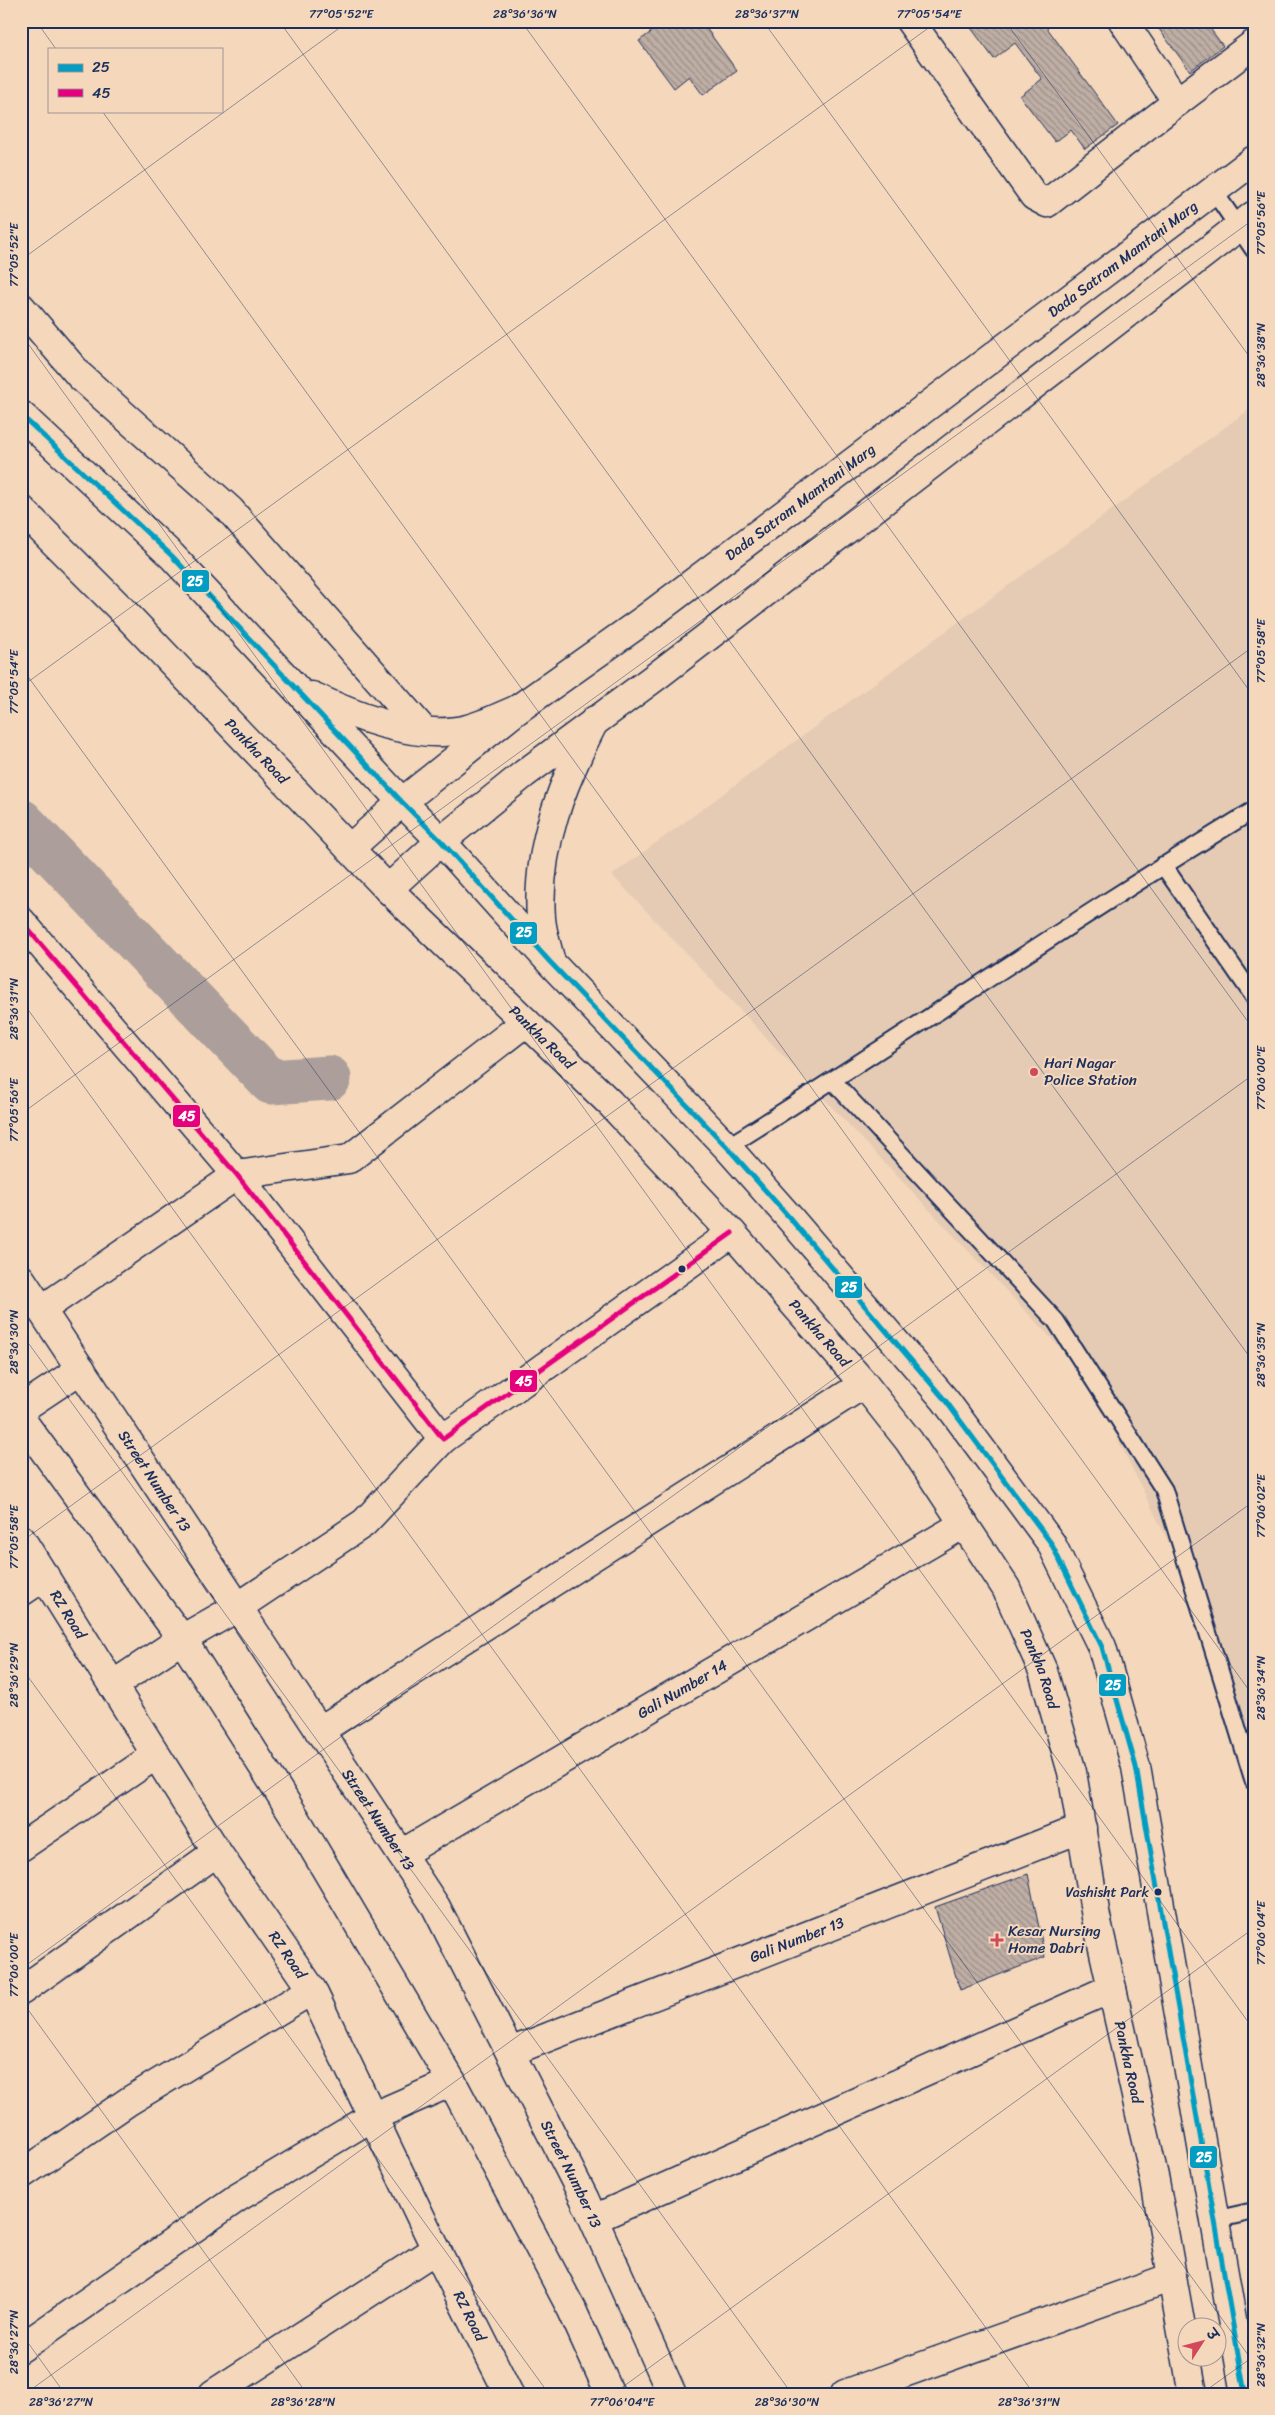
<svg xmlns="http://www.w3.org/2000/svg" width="1275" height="2415" viewBox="0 0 1275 2415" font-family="Sriracha,'Playpen Sans Deva',sans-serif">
  <defs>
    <pattern id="building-back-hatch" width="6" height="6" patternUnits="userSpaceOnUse" patternTransform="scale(1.25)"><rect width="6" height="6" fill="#bfaea4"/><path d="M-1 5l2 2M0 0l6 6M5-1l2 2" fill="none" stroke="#9a8e89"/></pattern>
  </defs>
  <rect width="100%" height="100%" fill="#f5d8bb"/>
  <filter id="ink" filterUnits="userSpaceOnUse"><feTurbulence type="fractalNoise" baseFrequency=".02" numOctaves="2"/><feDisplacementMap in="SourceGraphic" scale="10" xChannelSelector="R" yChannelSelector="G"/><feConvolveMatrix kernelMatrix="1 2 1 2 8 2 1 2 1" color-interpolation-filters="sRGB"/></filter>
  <g filter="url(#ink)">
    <path fill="#e5cbb4" d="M 1254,406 L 1254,1781 L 1201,1608 L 1086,1375 L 612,875 Z"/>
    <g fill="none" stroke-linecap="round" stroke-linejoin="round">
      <path stroke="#ab9e9b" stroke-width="45" d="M 21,821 L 271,1082 L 329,1078"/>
    </g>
    <path fill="url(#building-back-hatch)" stroke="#1b2f5e" d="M 658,21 L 701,21 L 737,71 L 703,95 L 689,76 L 674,88 L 639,41 L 661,25 Z
      M 966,21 L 1042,21 L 1118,125 L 1085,149 L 1071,130 L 1055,142 L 1020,96 L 1042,79 L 1015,43 L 994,59 Z
      M 1153,21 L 1216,21 L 1209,27 L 1223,46 L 1190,71 Z
      M 1028,1874 L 1045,1957 L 960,1990 L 935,1907 Z"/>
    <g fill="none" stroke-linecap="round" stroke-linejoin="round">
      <g stroke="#1b2f5e" stroke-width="20">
        <path id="lane" d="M 1213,190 L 1254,250
          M 1163,865 L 1254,997
          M 833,1081 L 1056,1321 L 1164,1490 L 1254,1782
          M 727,1147 C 904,1037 1075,918 1254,810
          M 1214,2220 L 1254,2211"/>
      </g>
      <g stroke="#1b2f5e" stroke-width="31">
        <g id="street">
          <path d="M 910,21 L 1034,196 L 1047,203 L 1177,102"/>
          <path d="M 1123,21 L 1177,102 L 1254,44"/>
          <path d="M 21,307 L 80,376 L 230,510 L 423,730"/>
          <path d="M 21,921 L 237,1175 L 443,1439 L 732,1233"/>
          <path id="s1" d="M 21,1279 L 436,1907 L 584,2198 L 672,2394"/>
          <path d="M 41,1310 L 237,1175 L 349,1159 L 526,1022"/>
          <path d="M 21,1409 L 81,1369"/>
          <path id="s2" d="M 21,1539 L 217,1852 L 312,1990 L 436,2249 L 509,2394"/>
          <path d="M 21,1592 L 45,1576"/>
          <path d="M 113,1685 L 182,1639 L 238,1607 L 364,1523 L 443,1439"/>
          <path d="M 319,1731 L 864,1384"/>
          <path d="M 21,1847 L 156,1755"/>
          <path id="s3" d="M 401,1854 L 964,1524"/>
          <path d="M 21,1991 L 217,1852"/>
          <path id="s4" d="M 510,2052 L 1082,1828"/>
          <path d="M 21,2175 L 129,2101 L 312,1990"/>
          <path d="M 594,2219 L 1112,1988"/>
          <path d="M 21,2348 L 237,2198 L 372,2117 L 452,2082"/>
          <path d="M 213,2394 L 436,2249"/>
          <path d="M 845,2394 L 1172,2277"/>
        </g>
      </g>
      <g stroke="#1b2f5e" stroke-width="31">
        <g id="secondary">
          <path id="s5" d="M 350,848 L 402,802 L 518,709 L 645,619 L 1254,160"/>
          <path d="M 388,889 L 441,841 L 524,774 L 658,675 L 1254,215"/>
          <path d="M 21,1419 L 182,1639 L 295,1817 L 452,2082 L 572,2310 L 610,2394"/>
        </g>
      </g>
      <g stroke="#1b2f5e" stroke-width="31">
        <g id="primary">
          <path d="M 21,415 L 172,556 L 402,802 L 441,841 L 550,962 L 727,1147 L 788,1216 L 945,1400 L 1051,1543 L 1102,1647 L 1136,1767 L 1245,2394"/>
          <path id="s6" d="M 21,509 L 122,610 L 388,889 L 610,1103 L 732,1233 L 864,1384 L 909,1441 L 1006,1588 L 1043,1671 L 1072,1772 L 1096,1917 L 1155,2181 L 1193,2394"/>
          <path d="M 312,696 C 356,717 418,741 467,729 C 484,725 501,716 518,709"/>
          <path d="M 550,959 C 547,946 542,932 541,918 C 536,846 563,782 595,720"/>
        </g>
      </g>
      <use href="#lane" stroke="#f5d8bb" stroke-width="16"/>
      <use href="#street" stroke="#f5d8bb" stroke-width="28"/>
      <use href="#secondary" stroke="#f5d8bb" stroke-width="28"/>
      <use href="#primary" stroke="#f5d8bb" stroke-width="28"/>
      <g stroke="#f5d8bb" stroke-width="9">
        <path id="bus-1" d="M 21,415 L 172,556 L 402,802 L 441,841 L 550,962 L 727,1147 L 788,1216 L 945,1400 L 1051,1543 L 1102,1647 L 1136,1767 L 1245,2394"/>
      </g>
      <g stroke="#f5d8bb" stroke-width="9">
        <path id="bus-2" d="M 21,921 L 237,1175 L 443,1439 L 732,1233"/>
      </g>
      <use href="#bus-1" stroke="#039dc3" stroke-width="5"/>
      <use href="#bus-2" stroke="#e5007d" stroke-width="5"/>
    </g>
  </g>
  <path fill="none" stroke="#1b2f5e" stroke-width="1" stroke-opacity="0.45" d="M 36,21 L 56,49M 279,21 L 1254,1363M 521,21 L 1254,1030M 763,21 L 1254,697M 1005,21 L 1254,363M 1247,21 L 1254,30M 102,111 L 1254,1697M 21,260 L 349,21M 21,334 L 1254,2030M 21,667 L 1254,2363M 21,687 L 938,21M 21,1000 L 1034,2394M 21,1114 L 1254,219M 21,1333 L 792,2394M 21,1542 L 1254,646M 21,1667 L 549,2394M 21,1969 L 1254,1074M 21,2000 L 307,2394M 21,2333 L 65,2394M 25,2394 L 1254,1501M 613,2394 L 1254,1928M 1201,2394 L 1254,2356"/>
  <g fill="#d1495b" stroke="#f5d8bb" stroke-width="2">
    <circle cx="1034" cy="1072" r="5"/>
    <path d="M994.5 1932.5h5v5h5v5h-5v5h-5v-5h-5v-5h5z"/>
  </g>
  <g fill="#1b2f5e" stroke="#f5d8bb" stroke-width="2">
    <circle cx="682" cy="1269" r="4.5"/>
    <circle cx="1158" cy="1892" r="4.5"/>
  </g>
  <g text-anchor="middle" stroke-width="4" stroke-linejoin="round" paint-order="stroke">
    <g font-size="14" fill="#1b2f5e" stroke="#f5d8bb" text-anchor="end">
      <text x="1149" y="1897">Vashisht Park</text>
    </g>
    <g font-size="15" fill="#1b2f5e" stroke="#f5d8bb">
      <text dy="5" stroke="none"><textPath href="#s5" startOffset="972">Dada Satram Mamtani Marg</textPath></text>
      <text dy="5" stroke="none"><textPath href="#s5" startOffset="568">Dada Satram Mamtani Marg</textPath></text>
      <text dy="5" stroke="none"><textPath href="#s6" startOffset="338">Pankha Road</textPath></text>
      <text dy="5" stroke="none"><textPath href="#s6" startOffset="742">Pankha Road</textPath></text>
      <text dy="5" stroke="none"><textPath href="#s6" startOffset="1148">Pankha Road</textPath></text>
      <text dy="5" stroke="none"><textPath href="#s1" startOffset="242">Street Number 13</textPath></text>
      <text dy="5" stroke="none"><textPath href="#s2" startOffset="89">RZ Road</textPath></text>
      <text dy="5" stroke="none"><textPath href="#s6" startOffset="1552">Pankha Road</textPath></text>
      <text dy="5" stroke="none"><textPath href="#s3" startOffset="326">Gali Number 14</textPath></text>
      <text dy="5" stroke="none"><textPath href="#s1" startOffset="648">Street Number 13</textPath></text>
      <text dy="5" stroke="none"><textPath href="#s4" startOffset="308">Gali Number 13</textPath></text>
      <text dy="5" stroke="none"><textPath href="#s2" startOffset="494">RZ Road</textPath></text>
      <text dy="5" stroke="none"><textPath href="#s6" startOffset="1956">Pankha Road</textPath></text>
      <text dy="5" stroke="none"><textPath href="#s1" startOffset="1052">Street Number 13</textPath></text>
      <text dy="5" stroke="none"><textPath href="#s2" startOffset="899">RZ Road</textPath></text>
    </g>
    <g font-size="15" fill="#1b2f5e" stroke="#f5d8bb" text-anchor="start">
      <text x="1044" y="1068">Hari Nagar<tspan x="1044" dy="17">Police Station</tspan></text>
      <text x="1008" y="1936">Kesar Nursing<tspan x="1008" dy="17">Home Dabri</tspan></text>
    </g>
  </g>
  <g stroke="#f5d8bb" stroke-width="2">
    <rect x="181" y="569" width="29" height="24" rx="5" fill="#039dc3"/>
    <rect x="509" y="921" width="29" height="24" rx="5" fill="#039dc3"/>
    <rect x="172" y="1104" width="29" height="24" rx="5" fill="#e5007d"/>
    <rect x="834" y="1275" width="29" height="24" rx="5" fill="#039dc3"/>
    <rect x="509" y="1369" width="29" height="24" rx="5" fill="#e5007d"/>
    <rect x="1098" y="1673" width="29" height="24" rx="5" fill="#039dc3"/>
    <rect x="1189" y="2145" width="29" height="24" rx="5" fill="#039dc3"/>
  </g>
  <g font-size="14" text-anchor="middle" font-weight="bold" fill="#fff">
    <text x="195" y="586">25</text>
    <text x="524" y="937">25</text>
    <text x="187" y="1121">45</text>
    <text x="849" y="1292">25</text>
    <text x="524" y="1386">45</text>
    <text x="1113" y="1690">25</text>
    <text x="1204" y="2162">25</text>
  </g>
  <rect width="1275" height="2415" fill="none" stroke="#f5d8bb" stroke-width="55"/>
  <rect x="48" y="48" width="175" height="65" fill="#f5d8bb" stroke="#9e9496"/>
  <rect x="58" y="64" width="25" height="8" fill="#039dc3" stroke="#9e9496"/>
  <text x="92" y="72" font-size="15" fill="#1b2f5e">25</text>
  <rect x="58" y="89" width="25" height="8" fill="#e5007d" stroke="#9e9496"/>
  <text x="92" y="98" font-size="15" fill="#1b2f5e">45</text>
  <g transform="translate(1202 2342) rotate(54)"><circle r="24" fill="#f5d8bb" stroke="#9e9496"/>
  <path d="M0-4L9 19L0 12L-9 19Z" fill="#d1495b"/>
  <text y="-8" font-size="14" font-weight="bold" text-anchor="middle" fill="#1b2f5e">उ</text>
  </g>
  <rect x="28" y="28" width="1220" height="2360" fill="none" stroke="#1b2f5e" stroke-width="2"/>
  <g font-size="12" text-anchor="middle" fill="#1b2f5e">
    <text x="341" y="18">77°05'52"E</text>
    <text x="525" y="18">28°36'36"N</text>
    <text x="767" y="18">28°36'37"N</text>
    <text x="929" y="18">77°05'54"E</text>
    <text transform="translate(1261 223) rotate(-90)" y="4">77°05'56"E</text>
    <text transform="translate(14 255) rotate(-90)" y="4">77°05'52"E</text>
    <text transform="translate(1261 355) rotate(-90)" y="4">28°36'38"N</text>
    <text transform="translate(1261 651) rotate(-90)" y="4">77°05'58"E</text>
    <text transform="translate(14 682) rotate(-90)" y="4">77°05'54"E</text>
    <text transform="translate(14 1009) rotate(-90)" y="4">28°36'31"N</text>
    <text transform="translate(1261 1078) rotate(-90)" y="4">77°06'00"E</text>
    <text transform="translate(14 1110) rotate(-90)" y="4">77°05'56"E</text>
    <text transform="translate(14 1342) rotate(-90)" y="4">28°36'30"N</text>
    <text transform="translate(1261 1355) rotate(-90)" y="4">28°36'35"N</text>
    <text transform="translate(1261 1506) rotate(-90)" y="4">77°06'02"E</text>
    <text transform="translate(14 1537) rotate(-90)" y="4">77°05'58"E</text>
    <text transform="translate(14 1675) rotate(-90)" y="4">28°36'29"N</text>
    <text transform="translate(1261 1688) rotate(-90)" y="4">28°36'34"N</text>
    <text transform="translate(1261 1933) rotate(-90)" y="4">77°06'04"E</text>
    <text transform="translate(14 1965) rotate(-90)" y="4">77°06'00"E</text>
    <text transform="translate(14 2342) rotate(-90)" y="4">28°36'27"N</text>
    <text transform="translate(1261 2355) rotate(-90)" y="4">28°36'32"N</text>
    <text x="61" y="2406">28°36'27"N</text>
    <text x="303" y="2406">28°36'28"N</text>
    <text x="622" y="2406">77°06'04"E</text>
    <text x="787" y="2406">28°36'30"N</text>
    <text x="1029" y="2406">28°36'31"N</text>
  </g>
</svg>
